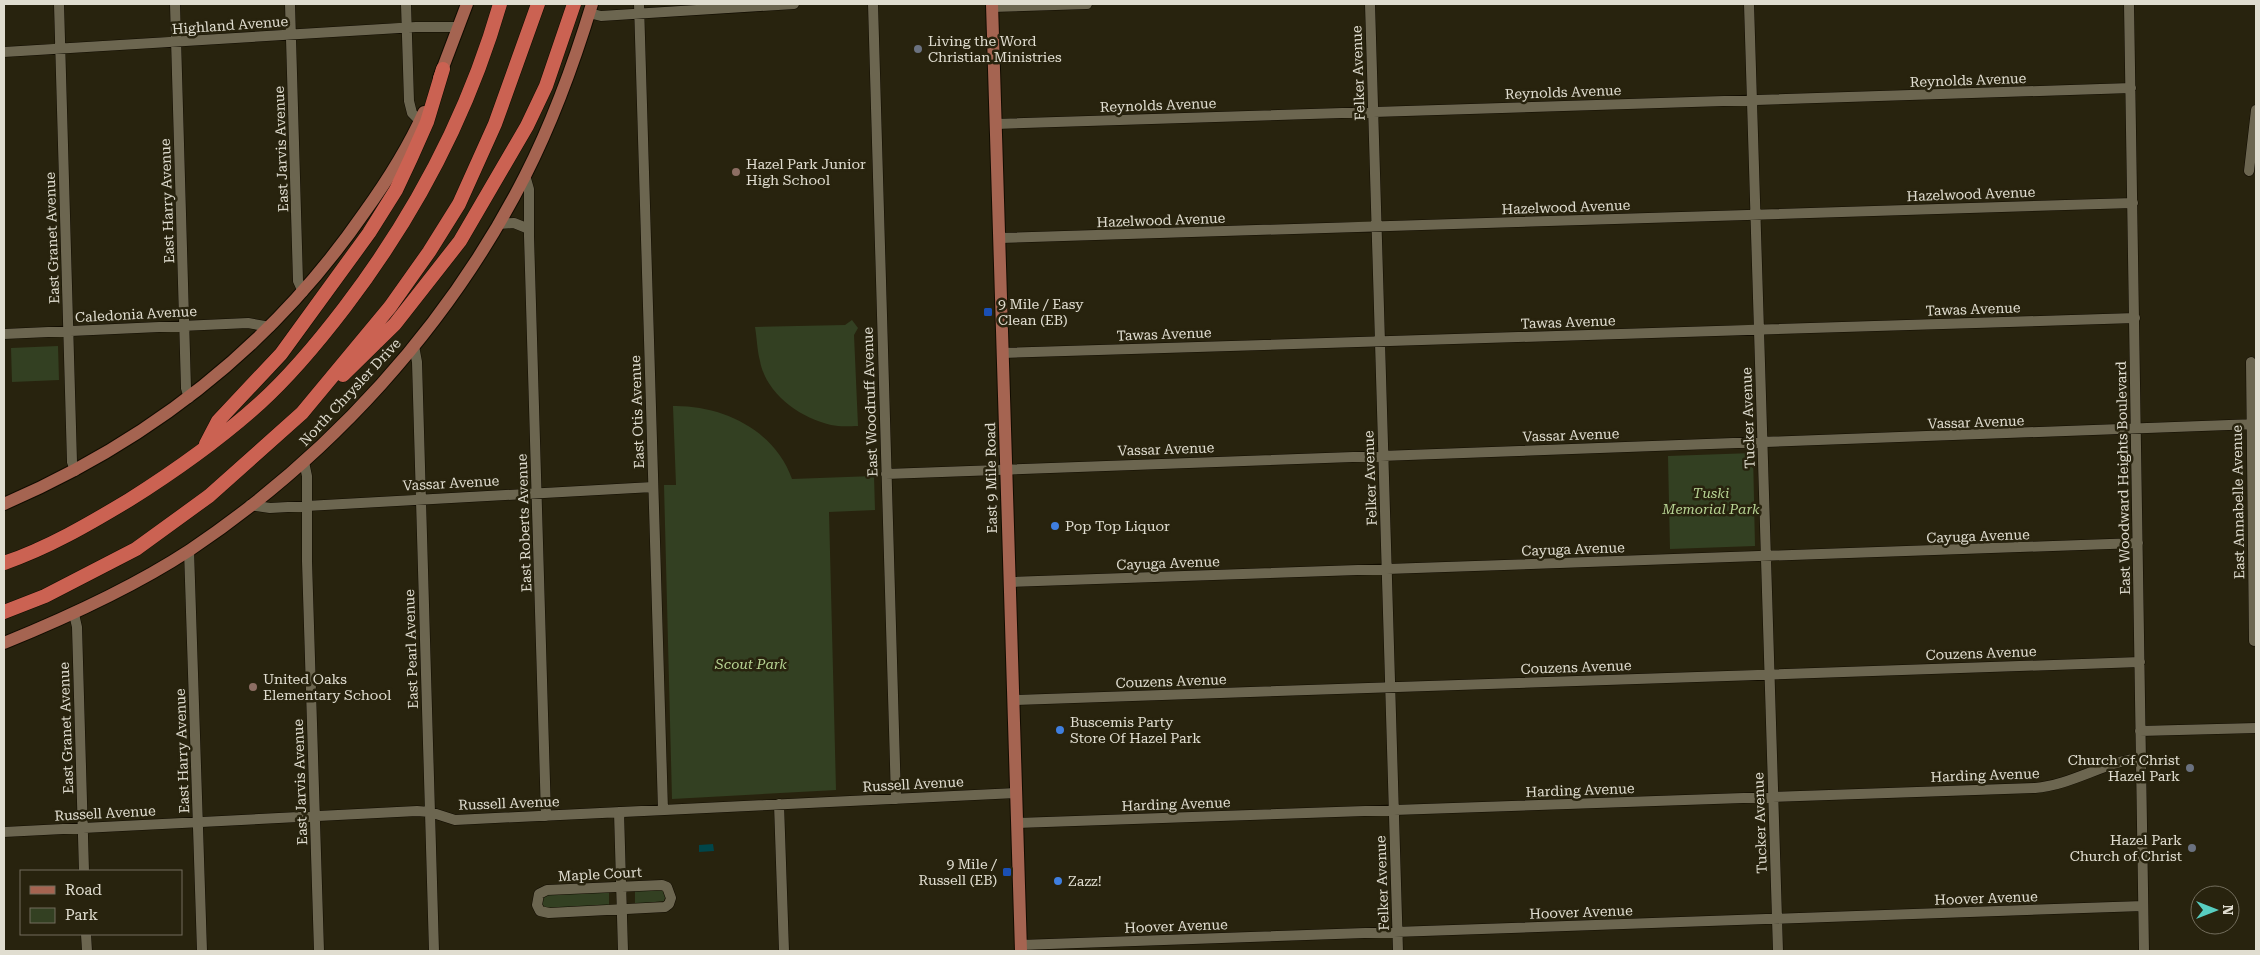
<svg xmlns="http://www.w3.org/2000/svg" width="2260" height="955" viewBox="0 0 2260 955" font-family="'Roboto Serif',serif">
  <rect width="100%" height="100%" fill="#28230e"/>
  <path fill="#334022" d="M 852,320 L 858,328 L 854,335 L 858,426 C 850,426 840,427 831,425 C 800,418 766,394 760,361 C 757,350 757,338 755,327 L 845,325 Z
    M 58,346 L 59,380 L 12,382 L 11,348 Z
    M 673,406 C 722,405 775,430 792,479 L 874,476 L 875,510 L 829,512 L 836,790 L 672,799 L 664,485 L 676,485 Z
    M 1753,453 L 1755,546 L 1670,549 L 1668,456 Z
    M 661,890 L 666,894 L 664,901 L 635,904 L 635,891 Z
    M 609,892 L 609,905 L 548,908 L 544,907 L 542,903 L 544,897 L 548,895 Z"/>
  <path fill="#01464a" d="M 713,844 L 714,851 L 699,852 L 699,845 Z"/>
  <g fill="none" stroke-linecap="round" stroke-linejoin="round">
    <g stroke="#110c00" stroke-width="11">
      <path id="minor" d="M 59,4 L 72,462 L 75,471
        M 175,4 L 186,388 L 189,398
        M 290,4 L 298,281 L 303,292
        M 406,4 L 409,101 L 412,113 L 420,121
        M 639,4 L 663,810
        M 873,4 L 896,799
        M 1370,4 L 1398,951
        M 1749,4 L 1778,951
        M 2129,4 L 2144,951
        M 992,7 L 1087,4
        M 589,13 L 601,16 L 794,4
        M 4,52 L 416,27 L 459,27
        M 996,124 L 2131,88
        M 2249,171 L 2256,110
        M 525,175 L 529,189 L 529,236 L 546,816
        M 498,224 L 514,223 L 529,229
        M 1000,238 L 2133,203
        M 4,334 L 248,323 L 270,327
        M 414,346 L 417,362 L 434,951
        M 1003,353 L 2135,318
        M 2251,362 L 2254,641
        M 304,462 L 307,476 L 307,561 L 319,951
        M 886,474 L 2256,424
        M 250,505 L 270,508 L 653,487
        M 189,550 L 202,951
        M 1009,582 L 2138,543
        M 74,614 L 77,627 L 84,871
        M 1013,700 L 2140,662
        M 2140,731 L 2256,728
        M 779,804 L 784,951
        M 619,812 L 623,951
        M 1017,823 L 2035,788 C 2072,785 2104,762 2140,758
        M 4,832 L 417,811 L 430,812 L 455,820 L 1016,793
        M 662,885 L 667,887 L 671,898 L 669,904 L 665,907 L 549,913 L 540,911 L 537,905 L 539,894 L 547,890 Z
        M 86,934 L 87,951
        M 1020,945 L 2143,906"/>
    </g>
    <g stroke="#110c00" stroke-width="14">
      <path id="major" d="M 992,4 L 1021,951
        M 439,78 L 467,4
        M 4,504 C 152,440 272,346 364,213 C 387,181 408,148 424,112
        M 4,643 C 68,617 132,588 190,550 C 330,456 448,327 525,176 C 553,121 574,63 592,4"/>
    </g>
    <g stroke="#110c00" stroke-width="15">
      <path id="highway" d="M 343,375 L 395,324 L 460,241 L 527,126 L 546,86 L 574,4
        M 206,444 L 218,421 L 281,354 L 369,233 L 396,190 L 411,158 L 427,122 L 443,69
        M 4,563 C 48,548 89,524 129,500 C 175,471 219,440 260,403 C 292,374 319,341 345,307 C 415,215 468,115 500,4
        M 4,612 L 45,596 L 136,549 L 209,496 L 302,413 L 390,307 L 429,252 L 459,204 L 495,124 L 538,4"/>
    </g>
    <use href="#minor" stroke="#6c6650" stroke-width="10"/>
    <use href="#major" stroke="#a56451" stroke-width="12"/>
    <use href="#highway" stroke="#cb6252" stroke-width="14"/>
  </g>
  <g fill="#6b7280" stroke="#28230e" stroke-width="2">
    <circle cx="918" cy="49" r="5"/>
    <circle cx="2190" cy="768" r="5"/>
    <circle cx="2192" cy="848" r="5"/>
  </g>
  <g fill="#8d6e63" stroke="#28230e" stroke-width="2">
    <circle cx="736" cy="172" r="5"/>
    <circle cx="253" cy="687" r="5"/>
  </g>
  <g fill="#1a4fb4" stroke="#28230e" stroke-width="2">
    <rect x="983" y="307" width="10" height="10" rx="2.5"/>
    <rect x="1002" y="867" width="10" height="10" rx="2.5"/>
  </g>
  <g fill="#3f7fe0" stroke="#28230e" stroke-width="2">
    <circle cx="1055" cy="526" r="5"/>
    <circle cx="1060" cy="730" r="5"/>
    <circle cx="1058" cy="881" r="5"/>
  </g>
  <g text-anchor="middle" stroke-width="5" stroke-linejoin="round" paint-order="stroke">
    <g font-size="14" fill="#e0ddd0" stroke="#28230e">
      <text transform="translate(230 25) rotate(-4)" y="5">Highland Avenue</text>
      <text transform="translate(1358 73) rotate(-92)" y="5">Felker Avenue</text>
      <text transform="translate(1968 80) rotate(-2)" y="5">Reynolds Avenue</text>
      <text transform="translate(1563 92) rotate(-2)" y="5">Reynolds Avenue</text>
      <text transform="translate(1158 105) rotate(-2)" y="5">Reynolds Avenue</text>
      <text transform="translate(281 149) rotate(-92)" y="5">East Jarvis Avenue</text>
      <text transform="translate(1971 194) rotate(-2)" y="5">Hazelwood Avenue</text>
      <text transform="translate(167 201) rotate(-92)" y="5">East Harry Avenue</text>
      <text transform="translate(1566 207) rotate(-2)" y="5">Hazelwood Avenue</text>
      <text transform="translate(1161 220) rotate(-2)" y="5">Hazelwood Avenue</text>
      <text transform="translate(52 238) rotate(-92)" y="5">East Granet Avenue</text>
      <text transform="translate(1973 309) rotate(-2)" y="5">Tawas Avenue</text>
      <text transform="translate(136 314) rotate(-3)" y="5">Caledonia Avenue</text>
      <text transform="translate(1568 322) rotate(-2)" y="5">Tawas Avenue</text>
      <text transform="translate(1164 334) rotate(-2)" y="5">Tawas Avenue</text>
      <text transform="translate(350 392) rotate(-47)" y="5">North Chrysler Drive</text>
      <text transform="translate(870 402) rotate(-92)" y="5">East Woodruff Avenue</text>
      <text transform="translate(637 412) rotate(-92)" y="5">East Otis Avenue</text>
      <text transform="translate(1748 418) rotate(-92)" y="5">Tucker Avenue</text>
      <text transform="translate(1976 422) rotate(-2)" y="5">Vassar Avenue</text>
      <text transform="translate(1571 435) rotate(-2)" y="5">Vassar Avenue</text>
      <text transform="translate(1166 449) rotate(-2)" y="5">Vassar Avenue</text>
      <text transform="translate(991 478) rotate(-91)" y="5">East 9 Mile Road</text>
      <text transform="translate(1370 478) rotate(-92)" y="5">Felker Avenue</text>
      <text transform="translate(2123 478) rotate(-91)" y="5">East Woodward Heights Boulevard</text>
      <text transform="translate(451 483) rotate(-3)" y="5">Vassar Avenue</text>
      <text transform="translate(2238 502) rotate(-91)" y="5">East Annabelle Avenue</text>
      <text transform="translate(524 523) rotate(-92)" y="5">East Roberts Avenue</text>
      <text transform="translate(1978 536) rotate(-2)" y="5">Cayuga Avenue</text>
      <text transform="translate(1573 549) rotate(-2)" y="5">Cayuga Avenue</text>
      <text transform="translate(1168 563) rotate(-2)" y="5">Cayuga Avenue</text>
      <text transform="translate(411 649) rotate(-92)" y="5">East Pearl Avenue</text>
      <text transform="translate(1981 653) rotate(-2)" y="5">Couzens Avenue</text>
      <text transform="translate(1576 667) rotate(-2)" y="5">Couzens Avenue</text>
      <text transform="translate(1171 681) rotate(-2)" y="5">Couzens Avenue</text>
      <text transform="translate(66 728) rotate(-92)" y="5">East Granet Avenue</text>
      <text transform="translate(182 751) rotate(-92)" y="5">East Harry Avenue</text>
      <text transform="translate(1985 775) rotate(-2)" y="5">Harding Avenue</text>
      <text transform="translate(300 782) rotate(-92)" y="5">East Jarvis Avenue</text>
      <text transform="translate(913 784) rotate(-3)" y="5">Russell Avenue</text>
      <text transform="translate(1580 790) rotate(-2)" y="5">Harding Avenue</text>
      <text transform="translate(509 803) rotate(-2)" y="5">Russell Avenue</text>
      <text transform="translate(1176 804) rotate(-2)" y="5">Harding Avenue</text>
      <text transform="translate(105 813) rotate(-3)" y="5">Russell Avenue</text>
      <text transform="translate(1760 823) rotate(-92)" y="5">Tucker Avenue</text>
      <text transform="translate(600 874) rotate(-3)" y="5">Maple Court</text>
      <text transform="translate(1382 883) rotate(-92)" y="5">Felker Avenue</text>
      <text transform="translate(1986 898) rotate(-2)" y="5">Hoover Avenue</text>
      <text transform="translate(1581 912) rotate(-2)" y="5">Hoover Avenue</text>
      <text transform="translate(1176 926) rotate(-2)" y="5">Hoover Avenue</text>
    </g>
    <g font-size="14" fill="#e0ddd0" stroke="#28230e" text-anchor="start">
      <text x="928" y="46">Living the Word<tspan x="928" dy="16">Christian Ministries</tspan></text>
      <text x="746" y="169">Hazel Park Junior<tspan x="746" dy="16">High School</tspan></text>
      <text x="998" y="309">9 Mile / Easy<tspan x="998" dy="16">Clean (EB)</tspan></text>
      <text x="1065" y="531">Pop Top Liquor</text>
      <text x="263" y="684">United Oaks<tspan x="263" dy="16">Elementary School</tspan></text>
      <text x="1070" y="727">Buscemis Party<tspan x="1070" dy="16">Store Of Hazel Park</tspan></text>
      <text x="2180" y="765" text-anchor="end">Church of Christ<tspan x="2180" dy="16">Hazel Park</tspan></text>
      <text x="2182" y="845" text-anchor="end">Hazel Park<tspan x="2182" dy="16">Church of Christ</tspan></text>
      <text x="997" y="869" text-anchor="end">9 Mile /<tspan x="997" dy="16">Russell (EB)</tspan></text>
      <text x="1068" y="886">Zazz!</text>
    </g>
    <g font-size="14" font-style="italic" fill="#b7d393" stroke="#28230e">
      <text x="1711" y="498">Tuski<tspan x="1711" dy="16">Memorial Park</tspan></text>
      <text x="751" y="669">Scout Park</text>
    </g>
  </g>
  <rect width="2260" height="955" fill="none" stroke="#e0ddd0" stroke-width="10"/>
  <rect x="20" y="870" width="162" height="65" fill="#28230e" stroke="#726d5c"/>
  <rect x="30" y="886" width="25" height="8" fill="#a56451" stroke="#726d5c"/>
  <text x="65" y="895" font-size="15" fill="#e0ddd0">Road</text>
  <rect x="30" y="908" width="25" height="15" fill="#334022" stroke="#726d5c"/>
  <text x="65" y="920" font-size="15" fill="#e0ddd0">Park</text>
  <g transform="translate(2215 910) rotate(90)"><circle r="24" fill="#28230e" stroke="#726d5c"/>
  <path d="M0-4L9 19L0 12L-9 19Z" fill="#58cec1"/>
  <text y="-8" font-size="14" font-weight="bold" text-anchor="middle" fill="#e0ddd0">N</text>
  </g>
</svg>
